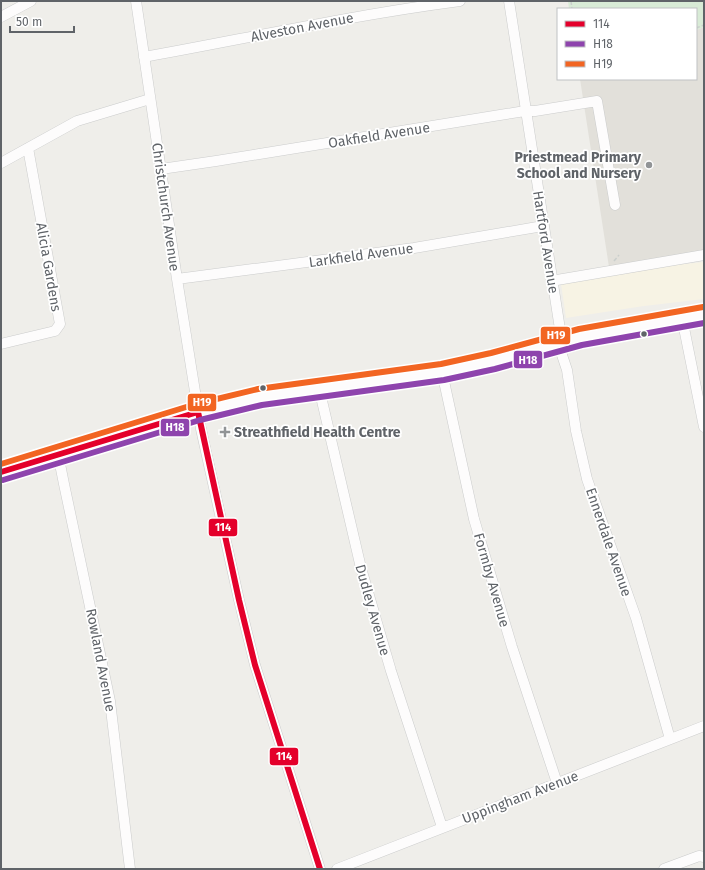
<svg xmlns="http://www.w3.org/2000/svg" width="705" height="870" viewBox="0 0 705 870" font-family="'Fira Sans',sans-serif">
  <rect width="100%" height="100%" fill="#efeeea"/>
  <path fill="#f7f3e4" d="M 704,262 L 704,299 L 644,306 L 566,318 L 560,277 Z"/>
  <path fill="#e2e0da" d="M 704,27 L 704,250 L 609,267 L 580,79 L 696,79 L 696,30 Z"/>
  <path fill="#d8ebd6" d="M 568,1 L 704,1 L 704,27 L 696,30 L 696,9 L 569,9 Z"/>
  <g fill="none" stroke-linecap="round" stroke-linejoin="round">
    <g stroke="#cbcccc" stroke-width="11">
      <path id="minor" d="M 136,1 L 177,279 L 201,429 L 239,600 L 255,665 L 320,869
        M 509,1 L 562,342
        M 1,17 L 31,1
        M 144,57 C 249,38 353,15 460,1
        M 1,163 L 77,121 L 150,99
        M 161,169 L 216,161 L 525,111 L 535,111 L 597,101 L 615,205
        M 177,279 L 414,248 L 543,226
        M 551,281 L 704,255
        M 682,318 L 704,427
        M 558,343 L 567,370 L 576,431 L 587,479 L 636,618 L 670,739
        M 1,344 L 55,331 L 60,324 L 28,148
        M 442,372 L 474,519 L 512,647 L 557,783
        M 319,388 L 361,568 L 391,671 L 442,827
        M 58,454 L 64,484 L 110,701 L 130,869
        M 1,472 L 198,412 L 260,397 L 319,388 L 442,372 L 493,361 L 580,337 L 682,318 L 704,315
        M 337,869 L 704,726
        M 664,869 L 699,856 L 704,857"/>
    </g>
    <path stroke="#cacfcc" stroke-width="1.5" stroke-dasharray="4 2" stroke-linecap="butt" d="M 571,1 L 572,9
      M 696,28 L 704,25
      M 614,261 L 619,255"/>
    <use href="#minor" stroke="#fdfcfc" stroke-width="10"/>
    <g stroke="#fff" stroke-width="9">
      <path id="bus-1" d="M 198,412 L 239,600 L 255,665 L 320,869
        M 1,472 L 198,412"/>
    </g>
    <g stroke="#fff" stroke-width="9">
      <path id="bus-2" d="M 3,480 L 200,420 L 262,405 L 444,380 L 495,369 L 582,345 L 704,323"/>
    </g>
    <g stroke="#fff" stroke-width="9">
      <path id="bus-3" d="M 1,464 L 196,404 L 258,389 L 441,364 L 491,353 L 579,329 L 703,307"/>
    </g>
    <use href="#bus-1" stroke="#e4002b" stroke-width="6"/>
    <use href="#bus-2" stroke="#8e44ad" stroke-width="6"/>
    <use href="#bus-3" stroke="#f26522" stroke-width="6"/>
  </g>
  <g fill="#919496" stroke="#fff" stroke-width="1.5">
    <circle cx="649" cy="165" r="4"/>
    <path d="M223 426h4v4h4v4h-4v4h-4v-4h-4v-4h4z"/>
  </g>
  <g fill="#5f6368" stroke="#fff" stroke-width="1.5">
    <circle cx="644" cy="334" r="3.5"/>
    <circle cx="263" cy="388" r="3.5"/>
  </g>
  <g text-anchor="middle" stroke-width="3.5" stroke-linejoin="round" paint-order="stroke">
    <g font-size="14" fill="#5f6368" stroke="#fff">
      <text transform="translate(302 27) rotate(-11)" y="5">Alveston Avenue</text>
      <text transform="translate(379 135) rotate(-9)" y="5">Oakfield Avenue</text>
      <text transform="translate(166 207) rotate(82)" y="5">Christchurch Avenue</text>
      <text transform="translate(546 242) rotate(81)" y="5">Hartford Avenue</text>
      <text transform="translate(361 255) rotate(-8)" y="5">Larkfield Avenue</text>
      <text transform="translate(49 267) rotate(80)" y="5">Alicia Gardens</text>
      <text transform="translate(609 542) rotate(71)" y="5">Ennerdale Avenue</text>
      <text transform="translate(492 580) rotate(74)" y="5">Formby Avenue</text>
      <text transform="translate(373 610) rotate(74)" y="5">Dudley Avenue</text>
      <text transform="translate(101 660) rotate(79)" y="5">Rowland Avenue</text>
      <text transform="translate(520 797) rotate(-21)" y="5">Uppingham Avenue</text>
    </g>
    <g font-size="14" font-weight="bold" fill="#5f6368" stroke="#fff" text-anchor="end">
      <text x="641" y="162">Priestmead Primary<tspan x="641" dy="16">School and Nursery</tspan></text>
      <text x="234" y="437" text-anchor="start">Streathfield Health Centre</text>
    </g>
  </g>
  <g stroke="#fff" stroke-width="1.5">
    <rect x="540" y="326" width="31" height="19" rx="4" fill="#f26522"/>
    <rect x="513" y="350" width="30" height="19" rx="4" fill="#8e44ad"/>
    <rect x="187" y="393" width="30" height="19" rx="4" fill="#f26522"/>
    <rect x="160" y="418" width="30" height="19" rx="4" fill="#8e44ad"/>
    <rect x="208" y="518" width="30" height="19" rx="4" fill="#e4002b"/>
    <rect x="269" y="747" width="30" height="19" rx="4" fill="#e4002b"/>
  </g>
  <g font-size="11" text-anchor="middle" font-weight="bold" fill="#fff">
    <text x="556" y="339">H19</text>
    <text x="528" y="364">H18</text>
    <text x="202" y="406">H19</text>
    <text x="175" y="431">H18</text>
    <text x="223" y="531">114</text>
    <text x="284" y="760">114</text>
  </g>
  <rect width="705" height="870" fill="none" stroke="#5f6368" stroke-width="4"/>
  <rect x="557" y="8" width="140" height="72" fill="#ffffff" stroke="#bfc1c3"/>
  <rect x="565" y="21" width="20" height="6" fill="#e4002b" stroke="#bfc1c3"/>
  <text x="593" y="28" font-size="12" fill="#5f6368">114</text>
  <rect x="565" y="41" width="20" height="6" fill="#8e44ad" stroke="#bfc1c3"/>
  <text x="593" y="48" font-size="12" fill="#5f6368">H18</text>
  <rect x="565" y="61" width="20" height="6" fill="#f26522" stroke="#bfc1c3"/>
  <text x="593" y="68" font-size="12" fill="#5f6368">H19</text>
  <path d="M10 26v6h64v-6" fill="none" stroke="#5f6368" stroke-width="2"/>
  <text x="16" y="26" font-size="12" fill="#5f6368" stroke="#ffffff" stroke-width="3" paint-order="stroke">50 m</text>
</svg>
